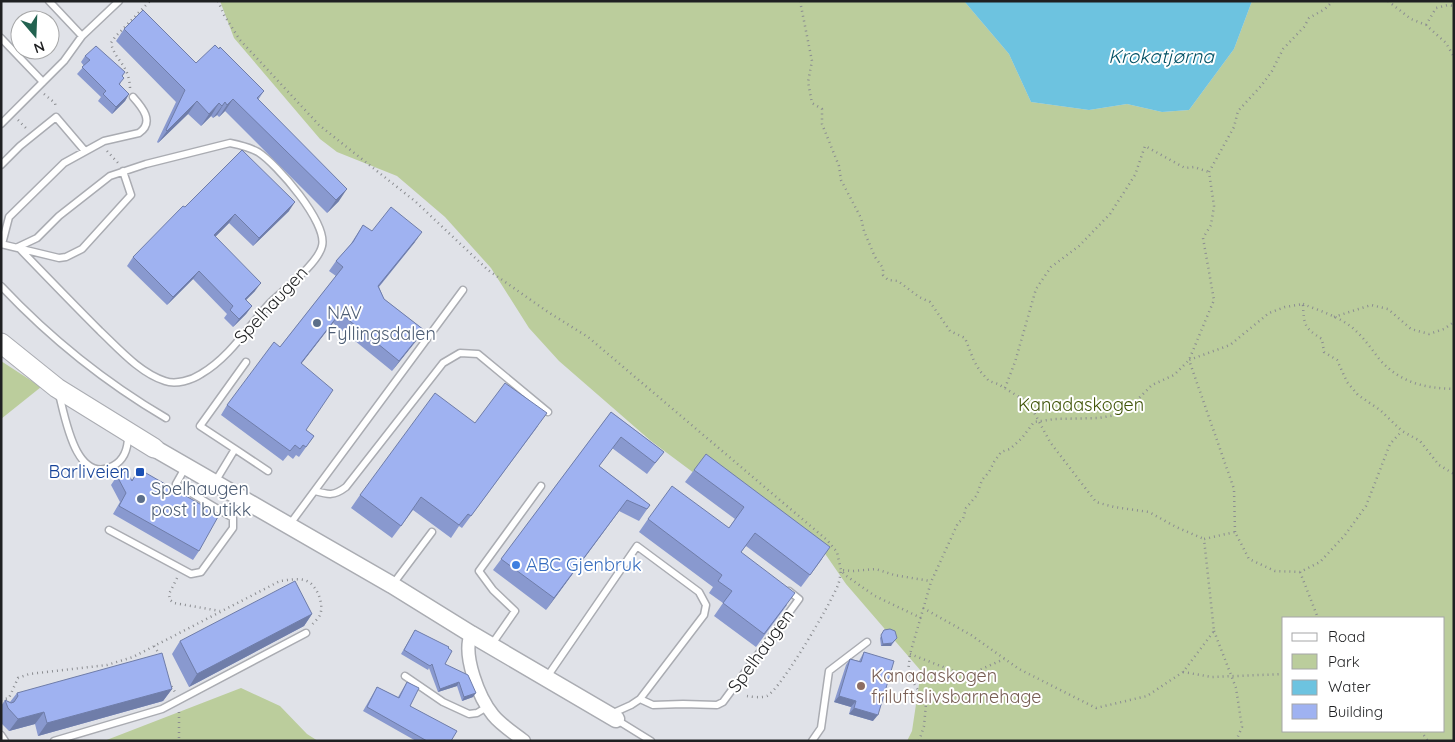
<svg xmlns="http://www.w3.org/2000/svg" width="1455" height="742" viewBox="0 0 1455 742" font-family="Quicksand,sans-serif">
  <rect width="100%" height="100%" fill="#e0e2e8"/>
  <path fill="#bbcd9c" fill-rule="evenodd" d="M 220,1 L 964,1 L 1009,54 L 1031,102 L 1089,110 L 1127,104 L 1162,112 L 1189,110 L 1234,49 L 1252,1 L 1454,1 L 1454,741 L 907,741 L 912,731 L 921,671 L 846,584 L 817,542 L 706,482 L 651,441 L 559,361 L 529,328 L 491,268 L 445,217 L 397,176 L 337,152 L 320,139 L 234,38 ZM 1284,618 L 1444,618 L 1444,731 L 1284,731 Z
    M 1,361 L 41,387 L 1,419 Z
    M 241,688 L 280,706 L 307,734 L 318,741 L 104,741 Z"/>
  <path fill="#6dc3e0" d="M 964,1 L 1252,1 L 1234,49 L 1189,110 L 1162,112 L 1127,104 L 1089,110 L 1031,102 L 1009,54 Z"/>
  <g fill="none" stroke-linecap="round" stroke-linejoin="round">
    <g stroke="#aaacb2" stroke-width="9">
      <path id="service" d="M 49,1 L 82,36
        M 1,38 L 43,82
        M 1,124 L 64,61 L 82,36 L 119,1
        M 230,143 C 240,145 249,147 258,152 C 277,164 328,223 322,246 C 318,264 283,290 269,304 C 248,327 229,358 201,374 C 192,380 176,385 165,381 C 140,373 119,349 100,331 C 72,303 45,275 18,247 L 37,238 L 59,216 L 110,176 L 146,164 Z
        M 1,165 L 20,146 L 56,117 L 85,151
        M 1,244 L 59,258 L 66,257 L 82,249 L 131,195 L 123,171
        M 2,244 L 9,217 L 64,163 L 104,141 L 139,133 C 155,122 142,107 133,97
        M 1,286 C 51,339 103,381 166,418
        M 59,394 C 65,417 76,486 113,466 C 124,460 128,448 128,436
        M 235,449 L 268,471
        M 215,482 L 235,449 L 200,426 L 246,362
        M 315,491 C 329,495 334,496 346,487 L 443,363 L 460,353 L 478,354 L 548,412
        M 290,524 L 463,290
        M 109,530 L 191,574 L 201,572 L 233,528 L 233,518 L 176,484 L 185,468
        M 393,584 L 432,532
        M 492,644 L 515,611 L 493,590 L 479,571 L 541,486
        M 405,676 L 443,702 L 469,714 L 477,713 L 487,707
        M 547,677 L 637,546 L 699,592 L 706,605 L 704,615 L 640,699
        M 611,714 L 631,705 L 640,699 L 653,705 L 683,704 L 717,705 L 723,702 L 799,599 L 789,591
        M 617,720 L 651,741
        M 1,735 L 5,741
        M 54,741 L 162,709 L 306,633
        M 812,741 L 821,728 L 829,671 L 867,642"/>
    </g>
    <g stroke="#aaacb2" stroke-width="15">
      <path id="minor" d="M 471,634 C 462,655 479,698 493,715 C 501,725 514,733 524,741"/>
    </g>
    <g stroke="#aaacb2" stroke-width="19">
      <path id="tertiary" d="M 154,448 L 392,585 L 471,634 L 616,719"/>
    </g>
    <g stroke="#aaacb2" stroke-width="21">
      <path id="secondary" d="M 1,343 L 57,388 L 154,448"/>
    </g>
    <path stroke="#8b8d91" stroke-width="2.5" stroke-dasharray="1 4" stroke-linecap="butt" d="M 218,1 L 224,15 L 240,40 L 319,125 L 416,202 L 488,270 L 548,312 L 588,337 L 827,540 L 837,552 L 841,570 L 845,575 L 875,596 L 921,618
      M 800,1 L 812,61 L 808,82 L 812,103 L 822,109 L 822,124 L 839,166 L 841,180 L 861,218 L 864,231 L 875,257 L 883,268 L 883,275 L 888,280 L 898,281 L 919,297 L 930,302 L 950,331 L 965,338 L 974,361 L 980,371 L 989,381 L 998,384 L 1029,403 L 1050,442 L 1096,502 L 1114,507 L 1149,512 L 1176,527 L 1204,539
      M 1388,1 L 1411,19 L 1426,25 L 1446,43 L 1454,57
      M 1426,25 L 1436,8 L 1448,5 L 1454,6
      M 130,88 C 129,64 115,61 111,43 L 115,37 L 150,1
      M 44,94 L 55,103 L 56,108
      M 18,120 L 27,129
      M 107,151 L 119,164
      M 1303,304 C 1320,311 1341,317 1355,330 C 1365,339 1372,350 1380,360 C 1401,383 1424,388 1454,389
      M 1334,317 L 1371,305 L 1388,309 L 1411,329 L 1429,334 L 1444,329 L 1454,322
      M 1005,388 L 1015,362 L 1036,289 L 1051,267 L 1079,246 L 1110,214 L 1135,175 L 1145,146 L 1185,168 L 1194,167 L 1209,172
      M 1235,532 L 1234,489 L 1189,360 L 1230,345 L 1269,313 L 1285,307 L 1303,304 C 1304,325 1304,328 1322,339 L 1324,352 L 1337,360 L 1347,382 L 1358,395 L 1380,410 L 1402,431 L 1420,441 L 1439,465 L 1454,474
      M 1300,572 L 1318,618
      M 177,578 L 169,594 L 170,600 L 174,603 L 220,611
      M 923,608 L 971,635 L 1019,669 L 1096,708 L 1147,696 L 1183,672 L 1214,631 L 1204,539 L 1235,532 L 1249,559 L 1275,571 L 1300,572 L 1320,562 L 1345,535 L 1366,506 L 1390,444 L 1402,431
      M 1214,631 L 1236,688 L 1242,727 L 1236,741
      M 154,646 L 160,655
      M 910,654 L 956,672 L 973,673 L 1004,659
      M 1183,672 L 1212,677 L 1284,674
      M 169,682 L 175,692
      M 747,696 C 753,697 761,698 767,696 C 781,689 831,603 838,585 C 840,580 840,575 841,570 L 853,571 L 876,569 L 894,575 L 930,581
      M 1,700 L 9,698 L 18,678 L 29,674 L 107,665 L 133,657 L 280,581 C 290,580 300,577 309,582 C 318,588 324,605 320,615 C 318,619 314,622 312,625
      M 179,712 L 179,741
      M 1421,731 L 1428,741
      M 919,741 L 924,726 L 926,704 L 908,673 L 910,654 L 931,582 L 958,523 L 963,519 L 966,508 L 977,495 L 982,480 L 989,472 L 994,462 L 1001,452 L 1010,449 L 1022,438 L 1034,422 L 1055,419 L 1099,418 L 1116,415 L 1133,404 L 1152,385 L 1174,375 L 1189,360 L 1214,300 L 1203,238 L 1211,225 L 1214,206 L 1209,172 L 1234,127 L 1238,111 L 1261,86 L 1272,71 L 1283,49 L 1304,27 L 1309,18 L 1325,9 L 1333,1"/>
    <use href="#service" stroke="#fff" stroke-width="6"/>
    <use href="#minor" stroke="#fff" stroke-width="12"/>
    <use href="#tertiary" stroke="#fff" stroke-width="16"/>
    <use href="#secondary" stroke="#fff" stroke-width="19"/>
  </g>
  <path fill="#8999cf" d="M 124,29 L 196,63 L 264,91 L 258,100 L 339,201 L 327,213 L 225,111 L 219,117 L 217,115 L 213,118 L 211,116 L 201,126 L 188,114 L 158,143 L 157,142 L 176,102 L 116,41 Z
    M 85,56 L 122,76 L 120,85 L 129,94 L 125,101 L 112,114 L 98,101 L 101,97 L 77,74 L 84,66 L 81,62 Z
    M 185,207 L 289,211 L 253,246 L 229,223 L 215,237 L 255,291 L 246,300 L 252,306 L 246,314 L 233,327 L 224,318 L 227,314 L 193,279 L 167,305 L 127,266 L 133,257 Z
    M 363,225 L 372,231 L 415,242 L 379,287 L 384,299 L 424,330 L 392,371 L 333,323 L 301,364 L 306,430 L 314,436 L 299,457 L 296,455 L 293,459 L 288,455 L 283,461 L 221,415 L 227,405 L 280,347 L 336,276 L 329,271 L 336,261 L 350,245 Z
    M 611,412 L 664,452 L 647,474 L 612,448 L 599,466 L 650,505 L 639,521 L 619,511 L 546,610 L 493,570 Z
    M 475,423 L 538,426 L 462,528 L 459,526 L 451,538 L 413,510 L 392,538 L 351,508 L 360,495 Z
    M 139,469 L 199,551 L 193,560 L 113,514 L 120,502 L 111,485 L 117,476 L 132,480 Z
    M 694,470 L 822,559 L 801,587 L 746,546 L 741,552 L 787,605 L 756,647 L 714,616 L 723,603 L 709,593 L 713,587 L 639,532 L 648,519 L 729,528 L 735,519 L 685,482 Z
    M 312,614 L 304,626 L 189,687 L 172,654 L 180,641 Z
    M 415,630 L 448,648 L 445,664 L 473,697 L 462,701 L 457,686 L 438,692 L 429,668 L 428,670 L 401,654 Z
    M 884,630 L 897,638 L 891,646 L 881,646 L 880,638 Z
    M 864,652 L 873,721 L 849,714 L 851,707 L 834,702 L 846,665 L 850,659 L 859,661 Z
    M 407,682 L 410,706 L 451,741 L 416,741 L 363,711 L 377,687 L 398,697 Z
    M 172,689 L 163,701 L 38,736 L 35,724 L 9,731 L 1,723 L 1,706 L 5,700 L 10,702 L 17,693 Z"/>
  <path fill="#6f7da9" d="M 129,94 L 125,101 L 112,114 L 116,107 Z
    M 233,99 L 225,111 L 219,117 L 227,105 Z
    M 197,101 L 188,114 L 158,143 L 167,131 Z
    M 225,102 L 217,115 L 213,118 Z
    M 219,103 L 211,116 L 201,126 L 209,114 Z
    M 347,189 L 339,201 L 327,213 L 336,200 Z
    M 295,202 L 289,211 L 253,246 L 259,238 Z
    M 235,214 L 229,223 L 208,244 L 214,235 Z
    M 422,232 L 415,242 L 371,296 L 378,286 Z
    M 199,271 L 193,279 L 167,305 L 173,297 Z
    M 261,283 L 255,291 L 239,307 L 245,299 Z
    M 252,306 L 246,314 L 233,327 L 239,319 Z
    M 340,313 L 333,323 L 294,373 L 301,363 Z
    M 424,330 L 417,340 L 392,371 L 399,361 Z
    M 627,500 L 619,511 L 546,610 L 554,598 Z
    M 312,614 L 304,626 L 189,687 L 197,674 Z
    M 892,643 L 891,646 L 881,646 L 883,644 Z
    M 459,682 L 457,686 L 438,692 L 440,689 Z
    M 172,689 L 163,701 L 38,736 L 47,723 Z
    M 476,693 L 473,697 L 462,701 L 464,697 Z
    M 839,696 L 856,701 L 851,707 L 834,702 Z
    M 854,708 L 878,715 L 873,721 L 849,714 Z
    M 44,712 L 35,724 L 9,731 L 18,719 Z"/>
  <path fill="#9fb2f1" stroke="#6f7da9" d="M 143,10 L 196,63 L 215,45 L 219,49 L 220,47 L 264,91 L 257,98 L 347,189 L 336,200 L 233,99 L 227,105 L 225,102 L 222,106 L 219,103 L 209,114 L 197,101 L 167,131 L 166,130 L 185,90 L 124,29 Z
    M 96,46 L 125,72 L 122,76 L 124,78 L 119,84 L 129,94 L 116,107 L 103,94 L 106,91 L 82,67 L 90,60 L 85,56 Z
    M 242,150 L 295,202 L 259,238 L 235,214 L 214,235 L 261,283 L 245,299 L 252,306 L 239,319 L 230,310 L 233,306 L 199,271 L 173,297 L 133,257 L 183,206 L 185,207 Z
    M 391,207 L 422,232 L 378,286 L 384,299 L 424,330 L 399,361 L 340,313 L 301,363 L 333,390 L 306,430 L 314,436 L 306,447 L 303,445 L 300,449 L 295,445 L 290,451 L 227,405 L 274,342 L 280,347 L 343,267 L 336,261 L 353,242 L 363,225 L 372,231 Z
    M 505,383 L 547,413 L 471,516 L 468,514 L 459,525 L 421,497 L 401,526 L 360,495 L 435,393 L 475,423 Z
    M 611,412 L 664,452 L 655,463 L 621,437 L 599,466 L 650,505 L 647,509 L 627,500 L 554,598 L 501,559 Z
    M 706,454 L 830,547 L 810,575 L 755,533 L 741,552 L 795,593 L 764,634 L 723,603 L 732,591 L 718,581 L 722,575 L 648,519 L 672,486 L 729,528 L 744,507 L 694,470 Z
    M 139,469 L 219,515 L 199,551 L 119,506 L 126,493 L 117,476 L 127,471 L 132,481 Z
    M 295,581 L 312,614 L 197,674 L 180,641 Z
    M 890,629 L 895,631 L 897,638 L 892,643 L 883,644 L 881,635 L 884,630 Z
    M 415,630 L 449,647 L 448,648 L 452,651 L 445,664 L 468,675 L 476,693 L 464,697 L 459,682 L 440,689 L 432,664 L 430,666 L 404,650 Z
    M 864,652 L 894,661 L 878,715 L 854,708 L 856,701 L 839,696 L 850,659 L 861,662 Z
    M 162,653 L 172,689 L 47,723 L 44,712 L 18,719 L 8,708 L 5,700 L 11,703 L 14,702 L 18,696 L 17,693 Z
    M 407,682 L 419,688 L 410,706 L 457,731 L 451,741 L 427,741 L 367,707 L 377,687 L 399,698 Z"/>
  <g fill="#5c6f8a" stroke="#fff" stroke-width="2">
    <circle cx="317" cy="323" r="5"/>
    <circle cx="141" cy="499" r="5"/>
  </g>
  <rect fill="#1a4fb4" stroke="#fff" stroke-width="2" x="135" y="467" width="10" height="10" rx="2.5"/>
  <circle fill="#3f7fe0" stroke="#fff" stroke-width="2" cx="516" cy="565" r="5"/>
  <circle fill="#8d6e63" stroke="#fff" stroke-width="2" cx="861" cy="686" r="5"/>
  <g text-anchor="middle" stroke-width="4" stroke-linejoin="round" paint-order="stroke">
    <g font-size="18" fill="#1f2022" stroke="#fff">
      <text transform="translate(271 305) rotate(-47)" y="6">Spelhaugen</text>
      <text transform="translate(761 651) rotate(-54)" y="6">Spelhaugen</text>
    </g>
    <g font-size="18" fill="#4e5e75" stroke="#fff" text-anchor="start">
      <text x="327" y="319">NAV<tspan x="327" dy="21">Fyllingsdalen</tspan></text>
      <text x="151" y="495">Spelhaugen<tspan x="151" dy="21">post i butikk</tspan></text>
    </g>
    <g font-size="18" fill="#3f5307" stroke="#fff">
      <text x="1081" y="411">Kanadaskogen</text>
    </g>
    <g font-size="18" fill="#164399" stroke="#fff" text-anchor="end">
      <text x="130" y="478">Barliveien</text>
    </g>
    <g font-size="18" fill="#366cbe" stroke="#fff" text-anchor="start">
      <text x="526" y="571">ABC Gjenbruk</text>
    </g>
    <g font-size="18" fill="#785e54" stroke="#fff" text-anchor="start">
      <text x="871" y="682">Kanadaskogen<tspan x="871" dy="21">friluftslivsbarnehage</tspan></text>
    </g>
    <g font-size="19" font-style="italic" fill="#025165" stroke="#fff">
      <text x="1161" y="63">Krokatjørna</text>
    </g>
  </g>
  <rect width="1455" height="742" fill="none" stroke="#1f2022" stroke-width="5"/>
  <rect x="1282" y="617" width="162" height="115" fill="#ffffff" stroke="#a5a6a7"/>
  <rect x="1292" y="633" width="25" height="8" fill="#ffffff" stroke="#a5a6a7"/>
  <text x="1328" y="642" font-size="15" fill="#1f2022">Road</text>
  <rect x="1292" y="654" width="25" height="15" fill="#bbcd9c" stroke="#a5a6a7"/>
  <text x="1328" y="667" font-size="15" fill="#1f2022">Park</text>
  <rect x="1292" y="680" width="25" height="15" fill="#6dc3e0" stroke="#a5a6a7"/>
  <text x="1328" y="692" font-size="15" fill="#1f2022">Water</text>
  <rect x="1292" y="704" width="25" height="15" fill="#9fb2f1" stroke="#a5a6a7"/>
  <text x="1328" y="717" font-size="15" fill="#1f2022">Building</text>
  <g transform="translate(35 35) rotate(161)"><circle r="24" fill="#ffffff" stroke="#a5a6a7"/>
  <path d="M0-4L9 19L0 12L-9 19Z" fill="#226250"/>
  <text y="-8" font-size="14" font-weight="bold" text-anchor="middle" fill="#1f2022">N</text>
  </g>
</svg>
